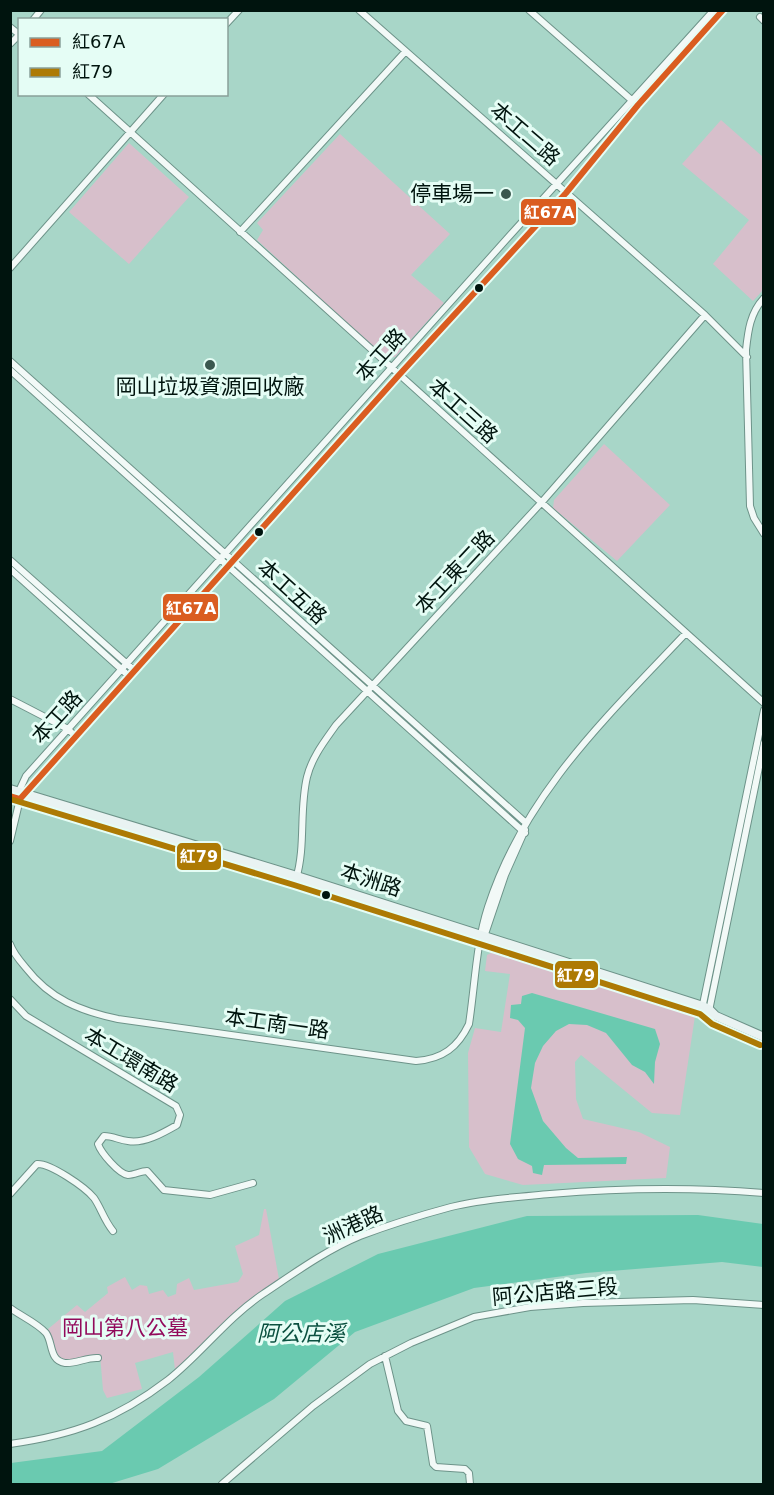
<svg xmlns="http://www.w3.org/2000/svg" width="774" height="1495" viewBox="0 0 774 1495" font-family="'DejaVu Sans','Noto Sans TC',sans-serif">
  <rect width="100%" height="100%" fill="#a8d6c8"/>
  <path fill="#d7bfcb" d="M 721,120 L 763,157 L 763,290 L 753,301 L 713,264 L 749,220 L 682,164 Z
    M 340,134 L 450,234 L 411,275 L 444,303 L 395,357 L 385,358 L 257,240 L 263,230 L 257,223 Z
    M 129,143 L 189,197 L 129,264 L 69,212 Z
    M 604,444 L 670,505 L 617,561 L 553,508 L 554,500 Z
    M 495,951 L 695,1016 L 680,1115 L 652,1113 L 581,1055 L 575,1062 L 576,1099 L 583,1119 L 639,1132 L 670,1147 L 666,1178 L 523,1185 L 485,1174 L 469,1147 L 468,1053 L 475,1028 L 501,1032 L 510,974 L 485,971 L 487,955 Z
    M 264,1209 L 266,1209 L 279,1279 L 234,1314 L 175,1370 L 173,1352 L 135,1363 L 142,1389 L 107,1398 L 103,1390 L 100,1355 L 67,1361 L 57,1356 L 48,1329 L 77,1305 L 85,1312 L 108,1293 L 107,1287 L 125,1277 L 132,1290 L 140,1285 L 147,1286 L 149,1294 L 163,1290 L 168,1297 L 176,1294 L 177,1284 L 189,1278 L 194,1290 L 238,1282 L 243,1274 L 235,1246 L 259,1235 Z"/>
  <path fill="#6acab0" d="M 532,993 L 655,1029 L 660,1044 L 655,1062 L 654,1084 L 645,1072 L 632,1065 L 606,1033 L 587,1025 L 569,1024 L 556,1031 L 543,1046 L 535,1063 L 531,1088 L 543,1121 L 566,1148 L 578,1158 L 627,1157 L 626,1164 L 544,1165 L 542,1175 L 533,1173 L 532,1166 L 518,1159 L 510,1144 L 525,1028 L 518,1020 L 510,1018 L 511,1005 L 521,1004 L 522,996 Z
    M 698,1215 L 763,1224 L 763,1267 L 722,1262 L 586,1273 L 474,1288 L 355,1332 L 274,1399 L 158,1469 L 109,1484 L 11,1484 L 11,1463 L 102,1451 L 199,1377 L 285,1301 L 378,1254 L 527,1216 Z"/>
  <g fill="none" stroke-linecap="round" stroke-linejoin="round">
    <g stroke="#6d9389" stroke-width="8">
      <path id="street" d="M 359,10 L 705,315 L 747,357
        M 529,10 L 635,103
        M 760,17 L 764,21
        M 33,20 L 41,10
        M 226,24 L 239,10
        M 10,27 L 20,35
        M 10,44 L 20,34
        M 88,94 L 764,703
        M 240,232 L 405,52
        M 10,268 L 164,94
        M 764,298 C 750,313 748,331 746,350 L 750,506 L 754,518 L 764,534
        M 10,361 L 526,823
        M 10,370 L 525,833
        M 10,560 L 135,671
        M 10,569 L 130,677
        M 10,699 L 68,729 L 76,737
        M 22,796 L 399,375 L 566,193 L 638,105 L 723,10
        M 10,841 L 20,799 L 19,791 L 26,776 L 513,232 L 714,10
        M 296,879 C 306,846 299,810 307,777 C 312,757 324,742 336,725 L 541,503 L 705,315
        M 484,937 L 505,875 L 525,830
        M 10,944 C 13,953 20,961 26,968 C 50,999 80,1011 118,1019 L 416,1061 C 443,1059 458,1047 469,1024 C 475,985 476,944 488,907 C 525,793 606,718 686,633
        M 10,999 L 26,1016 L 176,1106 L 180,1115 L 177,1125 C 163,1133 144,1144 128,1141 C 119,1140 113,1136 104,1136 L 98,1144 C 101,1153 119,1174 128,1175 C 134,1175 141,1171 147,1171 L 164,1190 L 210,1195 L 253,1183
        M 702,1009 L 764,710
        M 709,1011 L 764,743
        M 10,1194 L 37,1164 C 50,1163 85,1187 94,1198 C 101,1208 104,1220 113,1231
        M 10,1308 C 21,1316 37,1323 46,1333 C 53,1342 49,1361 65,1363 C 76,1364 87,1357 98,1358
        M 385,1356 L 398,1411 L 406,1421 L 427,1426 L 433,1464 L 436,1467 L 465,1469 L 469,1473 L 470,1484
        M 10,1444 C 74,1435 117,1419 168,1380 C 201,1354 227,1318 263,1294 C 293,1274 326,1250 360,1236 C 389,1225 421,1215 451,1207 C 483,1199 518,1197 550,1194 C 621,1188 692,1187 764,1193
        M 222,1484 L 313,1406 L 370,1364 L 411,1343 L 474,1317 L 530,1307 L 583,1303 L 693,1300 L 764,1305"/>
    </g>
    <g stroke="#6d9389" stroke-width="10">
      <path id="secondary" d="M 10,789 L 297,876 L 703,1006 L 709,1009 L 716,1016
        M 10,796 L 295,882 L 701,1013 L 716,1016 L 764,1037"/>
    </g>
    <use href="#street" stroke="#f2f9f7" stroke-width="6"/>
    <use href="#secondary" stroke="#e9f3f2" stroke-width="8"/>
    <g stroke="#e5fdf5" stroke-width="10">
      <path id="bus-1" d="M 10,796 L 20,799 L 399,375 L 566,193 L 638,105 L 723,10"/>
    </g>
    <g stroke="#e5fdf5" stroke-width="10">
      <path id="bus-2" d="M 10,799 L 294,885 L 700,1014 L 712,1024 L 760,1045"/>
    </g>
    <use href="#bus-1" stroke="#da5d20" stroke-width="6"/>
    <use href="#bus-2" stroke="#ad7a04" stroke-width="6"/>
  </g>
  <g fill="#3b584f" stroke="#e5fdf5" stroke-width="2">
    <circle cx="506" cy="194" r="6"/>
    <circle cx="210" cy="365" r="6"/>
  </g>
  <g fill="#00140e" stroke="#e5fdf5" stroke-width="2">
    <circle cx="479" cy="288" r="5"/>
    <circle cx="259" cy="532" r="5"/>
    <circle cx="326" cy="895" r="5"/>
  </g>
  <g text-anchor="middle" stroke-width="6" stroke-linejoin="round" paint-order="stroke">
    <g font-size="21" fill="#00140e" stroke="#e5fdf5">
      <text transform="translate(525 134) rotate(41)" y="7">本工二路</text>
      <text transform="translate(381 355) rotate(-48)" y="7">本工路</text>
      <text transform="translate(463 411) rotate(42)" y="7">本工三路</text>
      <text transform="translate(455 572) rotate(-47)" y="7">本工東二路</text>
      <text transform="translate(292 592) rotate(42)" y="7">本工五路</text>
      <text transform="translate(57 717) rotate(-48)" y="7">本工路</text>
      <text transform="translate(371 880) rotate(18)" y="7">本洲路</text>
      <text transform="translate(277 1024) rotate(8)" y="7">本工南一路</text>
      <text transform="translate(131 1060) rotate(31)" y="7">本工環南路</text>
      <text transform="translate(353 1225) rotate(-24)" y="7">洲港路</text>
      <text transform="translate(555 1292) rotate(-5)" y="7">阿公店路三段</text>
    </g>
    <g font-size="21" fill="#00140e" stroke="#e5fdf5" text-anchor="end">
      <text x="494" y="201">停車場一</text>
      <text x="210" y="394" text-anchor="middle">岡山垃圾資源回收廠</text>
    </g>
    <g font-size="21" fill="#920a5b" stroke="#e5fdf5">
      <text x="125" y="1335">岡山第八公墓</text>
    </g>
    <g font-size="22" font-style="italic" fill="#0a503f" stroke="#e5fdf5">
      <text x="301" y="1341">阿公店溪</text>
    </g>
  </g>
  <g stroke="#e5fdf5" stroke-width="2">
    <rect x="520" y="198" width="57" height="28" rx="6" fill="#da5d20"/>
    <rect x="162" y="593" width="57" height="29" rx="6" fill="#da5d20"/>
    <rect x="176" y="842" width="46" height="29" rx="6" fill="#ad7a04"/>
    <rect x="554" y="960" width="45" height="29" rx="6" fill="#ad7a04"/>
  </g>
  <g font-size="16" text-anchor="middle" font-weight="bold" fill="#fff">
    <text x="549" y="218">紅67A</text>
    <text x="191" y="614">紅67A</text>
    <text x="199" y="862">紅79</text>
    <text x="576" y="981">紅79</text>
  </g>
  <rect width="774" height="1495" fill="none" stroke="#00140e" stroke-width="24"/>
  <rect x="18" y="18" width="210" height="78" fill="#e5fdf5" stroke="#89a099" stroke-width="1.5"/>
  <rect x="30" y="38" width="30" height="9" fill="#da5d20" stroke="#89a099" stroke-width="1.5"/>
  <text x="72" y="48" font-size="18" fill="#00140e">紅67A</text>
  <rect x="30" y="68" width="30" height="9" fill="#ad7a04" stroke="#89a099" stroke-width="1.5"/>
  <text x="72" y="78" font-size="18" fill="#00140e">紅79</text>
</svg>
